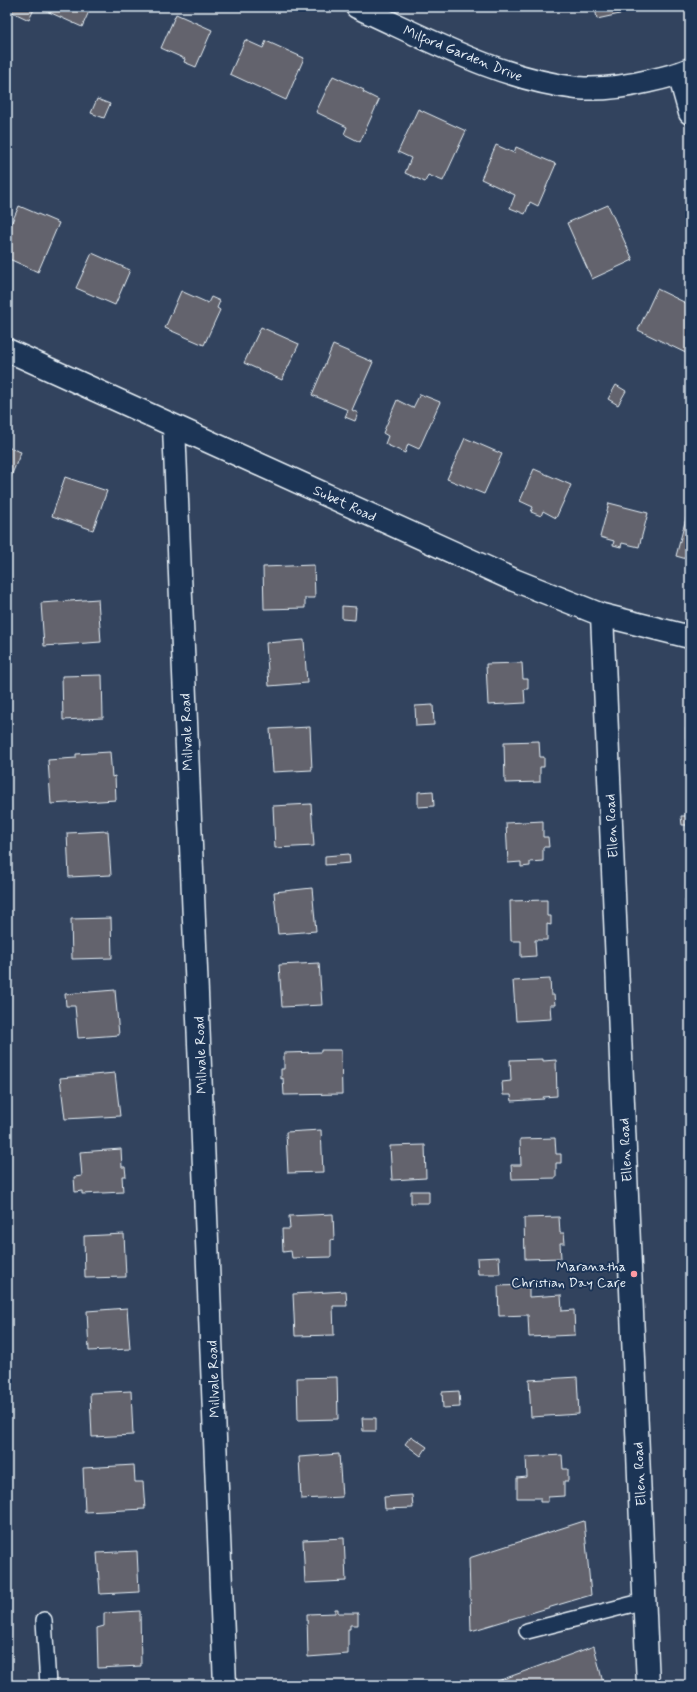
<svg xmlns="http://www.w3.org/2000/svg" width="697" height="1692" viewBox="0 0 697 1692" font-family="Mynerve,sans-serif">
  <rect width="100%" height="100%" fill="#32435e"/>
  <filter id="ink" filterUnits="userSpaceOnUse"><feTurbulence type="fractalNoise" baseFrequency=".025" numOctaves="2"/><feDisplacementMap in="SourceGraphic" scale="8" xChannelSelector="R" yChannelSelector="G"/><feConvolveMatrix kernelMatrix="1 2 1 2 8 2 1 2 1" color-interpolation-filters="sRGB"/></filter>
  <g filter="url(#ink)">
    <path fill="#63646d" stroke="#e8f1f8" d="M 12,7 L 35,7 L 29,20 L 10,11 Z
      M 38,7 L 91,7 L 82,27 Z
      M 595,7 L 640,7 L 637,8 L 638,10 L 597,19 Z
      M 176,14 L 212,30 L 196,67 L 184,62 L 185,59 L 161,48 Z
      M 245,40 L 263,48 L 266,41 L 304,58 L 286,100 L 230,74 Z
      M 333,76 L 364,90 L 363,92 L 379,100 L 360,142 L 344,134 L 347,127 L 316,112 Z
      M 97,99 L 110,104 L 104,118 L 91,113 Z
      M 418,109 L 466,131 L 443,181 L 428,175 L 425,182 L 405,173 L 411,158 L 398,152 Z
      M 496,145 L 514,153 L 516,147 L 556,164 L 538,206 L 530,202 L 525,214 L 510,208 L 515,195 L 481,179 Z
      M 608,205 L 633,260 L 592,279 L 567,223 Z
      M 19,206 L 59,223 L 38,272 L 7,258 L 7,233 Z
      M 92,253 L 130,270 L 115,305 L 76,288 Z
      M 657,289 L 690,305 L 690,355 L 638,330 Z
      M 181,291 L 208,303 L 211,297 L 220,301 L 217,308 L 220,310 L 204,345 L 165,328 Z
      M 261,327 L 299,344 L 282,380 L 244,363 Z
      M 333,345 L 373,362 L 352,410 L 358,413 L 355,421 L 345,417 L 348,410 L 312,395 Z
      M 616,385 L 626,391 L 618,405 L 608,399 Z
      M 420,394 L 440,402 L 419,449 L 408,444 L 405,453 L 385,444 L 388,436 L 383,433 L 397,400 L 413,408 Z
      M 465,438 L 502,454 L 484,494 L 447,479 Z
      M 7,447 L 21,452 L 7,486 Z
      M 534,469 L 571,485 L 556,518 L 543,511 L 541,516 L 531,512 L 533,507 L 520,501 Z
      M 65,477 L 107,491 L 93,530 L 52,516 Z
      M 609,503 L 648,513 L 639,547 L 622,543 L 621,547 L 613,545 L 614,541 L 600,537 Z
      M 689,507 L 690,507 L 690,560 L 676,556 Z
      M 314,565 L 315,598 L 305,598 L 305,608 L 264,609 L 263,567 Z
      M 98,599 L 101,642 L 44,646 L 41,603 Z
      M 342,606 L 356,607 L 355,620 L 342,619 Z
      M 304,640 L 307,683 L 269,686 L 266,643 Z
      M 522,663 L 523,679 L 528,679 L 528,689 L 524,689 L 525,703 L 488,705 L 486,664 Z
      M 102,675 L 103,718 L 63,720 L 62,676 Z
      M 433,705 L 434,725 L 416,726 L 415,706 Z
      M 310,727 L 312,770 L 273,772 L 270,729 Z
      M 686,728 L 690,728 L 690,738 L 686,738 Z
      M 539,741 L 540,757 L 544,757 L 544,767 L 540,767 L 540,782 L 505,783 L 504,742 Z
      M 110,752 L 112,777 L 115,776 L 116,800 L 51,804 L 48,760 L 76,758 L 76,754 Z
      M 433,791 L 434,806 L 418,807 L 418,792 Z
      M 686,801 L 690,801 L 690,841 L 688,841 L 687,825 L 682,825 L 681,816 L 686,816 Z
      M 311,804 L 314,846 L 275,848 L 273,806 Z
      M 543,821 L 543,837 L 548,837 L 549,847 L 543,847 L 543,861 L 530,862 L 530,866 L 521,867 L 521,862 L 508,863 L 506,823 Z
      M 108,831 L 111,875 L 69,877 L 67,833 Z
      M 349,854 L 350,863 L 325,865 L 325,856 Z
      M 689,885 L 690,885 L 690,912 L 690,909 L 685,909 L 685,900 L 689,900 Z
      M 312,888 L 316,931 L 278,934 L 274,892 Z
      M 547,900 L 547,916 L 551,916 L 551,925 L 547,924 L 547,940 L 535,940 L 536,956 L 521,957 L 521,941 L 511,941 L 510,901 Z
      M 111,918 L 112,958 L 72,959 L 71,919 Z
      M 319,963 L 322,1005 L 282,1007 L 279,965 Z
      M 550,979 L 551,995 L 554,995 L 555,1005 L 550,1005 L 551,1019 L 516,1021 L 513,981 Z
      M 688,984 L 690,984 L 690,993 L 689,993 Z
      M 115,990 L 119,1035 L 78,1038 L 75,1006 L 66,1006 L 65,994 Z
      M 321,1050 L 341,1050 L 342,1094 L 284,1095 L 283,1078 L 281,1079 L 281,1069 L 284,1069 L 284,1053 L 321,1052 Z
      M 543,1059 L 543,1061 L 556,1060 L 557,1096 L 543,1097 L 544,1099 L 512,1101 L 511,1095 L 503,1095 L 502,1082 L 511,1081 L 510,1060 Z
      M 115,1073 L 120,1116 L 65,1119 L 60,1078 Z
      M 321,1130 L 323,1172 L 288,1173 L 286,1132 Z
      M 555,1138 L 556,1154 L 561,1154 L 561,1163 L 556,1163 L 556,1178 L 512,1179 L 511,1165 L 521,1165 L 520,1139 Z
      M 425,1145 L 426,1178 L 392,1180 L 390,1146 Z
      M 121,1149 L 122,1167 L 125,1167 L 126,1176 L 122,1176 L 123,1192 L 82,1194 L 82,1191 L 75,1192 L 74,1177 L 82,1176 L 80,1152 Z
      M 411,1191 L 429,1191 L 429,1203 L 411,1203 Z
      M 333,1214 L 334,1239 L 331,1240 L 331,1257 L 292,1258 L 291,1251 L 283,1252 L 282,1229 L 290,1229 L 289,1216 Z
      M 559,1217 L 560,1233 L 564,1233 L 565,1243 L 560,1243 L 561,1258 L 525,1259 L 524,1218 Z
      M 124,1234 L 126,1277 L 85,1278 L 84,1236 Z
      M 499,1257 L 500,1274 L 478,1274 L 477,1258 Z
      M 7,1270 L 10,1270 L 9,1281 L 7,1281 Z
      M 529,1285 L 529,1297 L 561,1295 L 562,1311 L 574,1310 L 575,1335 L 529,1337 L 528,1315 L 499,1316 L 498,1286 Z
      M 346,1291 L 347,1306 L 333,1306 L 334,1335 L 295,1336 L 293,1294 Z
      M 127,1308 L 130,1349 L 89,1351 L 87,1311 Z
      M 337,1377 L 338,1419 L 298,1420 L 297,1378 Z
      M 577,1377 L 579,1414 L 531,1417 L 529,1380 Z
      M 131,1391 L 133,1435 L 92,1437 L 90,1393 Z
      M 459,1391 L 460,1407 L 443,1408 L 442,1392 Z
      M 362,1418 L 376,1418 L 376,1431 L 363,1431 Z
      M 411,1436 L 427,1447 L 421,1456 L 405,1444 Z
      M 339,1454 L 342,1497 L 301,1499 L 299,1457 Z
      M 562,1455 L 563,1469 L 568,1469 L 568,1481 L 564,1481 L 564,1496 L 548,1497 L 548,1502 L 540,1502 L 540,1498 L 517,1498 L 517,1478 L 527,1477 L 526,1457 Z
      M 134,1465 L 135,1482 L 143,1482 L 145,1509 L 85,1512 L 83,1468 Z
      M 412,1495 L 413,1508 L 385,1509 L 384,1497 Z
      M 584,1521 L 591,1595 L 471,1631 L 469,1558 Z
      M 344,1538 L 346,1581 L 305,1583 L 303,1540 Z
      M 137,1551 L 139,1592 L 100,1594 L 97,1553 Z
      M 335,1609 L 338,1609 L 338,1613 L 358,1613 L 358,1625 L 350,1625 L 350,1629 L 348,1629 L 348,1654 L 308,1657 L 307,1614 L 335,1613 Z
      M 140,1611 L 141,1666 L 98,1668 L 97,1628 L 104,1626 L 104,1613 Z
      M 594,1646 L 603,1683 L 597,1685 L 487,1685 Z"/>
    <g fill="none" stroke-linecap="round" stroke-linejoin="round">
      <g stroke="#e8f1f8" stroke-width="18">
        <path id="service" d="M 44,1620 L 48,1685
          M 527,1631 L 645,1601"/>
      </g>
      <g stroke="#e8f1f8" stroke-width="25">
        <path id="minor" d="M 357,7 C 428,39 499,79 577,88 C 599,90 628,86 649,81 C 663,78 677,75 690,69
          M 679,74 L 690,113
          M 7,350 L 514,580 L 602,615 L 690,637
          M 174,426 L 225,1685
          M 602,615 L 648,1685"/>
      </g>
      <use href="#service" stroke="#1d3557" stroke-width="15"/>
      <use href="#minor" stroke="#1d3557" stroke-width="22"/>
    </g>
  </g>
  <circle fill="#ff9aa2" stroke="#1d3557" stroke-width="1.5" cx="634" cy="1274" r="4"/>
  <g text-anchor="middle" stroke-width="4" stroke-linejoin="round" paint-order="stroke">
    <g font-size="14" fill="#e8f1f8" stroke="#1d3557">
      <text transform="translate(463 53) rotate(22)" y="5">Milford Garden Drive</text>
      <text transform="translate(345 503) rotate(25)" y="5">Subet Road</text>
      <text transform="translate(186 732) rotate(-92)" y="5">Millvale Road</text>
      <text transform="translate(611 826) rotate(-93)" y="5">Ellen Road</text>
      <text transform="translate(200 1055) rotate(-92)" y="5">Millvale Road</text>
      <text transform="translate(625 1150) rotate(-93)" y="5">Ellen Road</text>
      <text transform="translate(213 1379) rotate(-92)" y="5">Millvale Road</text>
      <text transform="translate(639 1474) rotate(-93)" y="5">Ellen Road</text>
    </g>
    <g font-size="14" fill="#e8f1f8" stroke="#1d3557" text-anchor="end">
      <text x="626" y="1271">Maranatha<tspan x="626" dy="16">Christian Day Care</tspan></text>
    </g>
  </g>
  <rect width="697" height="1692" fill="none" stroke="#1d3557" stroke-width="24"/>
  <rect x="12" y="12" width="673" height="1668" fill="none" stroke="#e8f1f8" stroke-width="1.5" filter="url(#ink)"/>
</svg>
